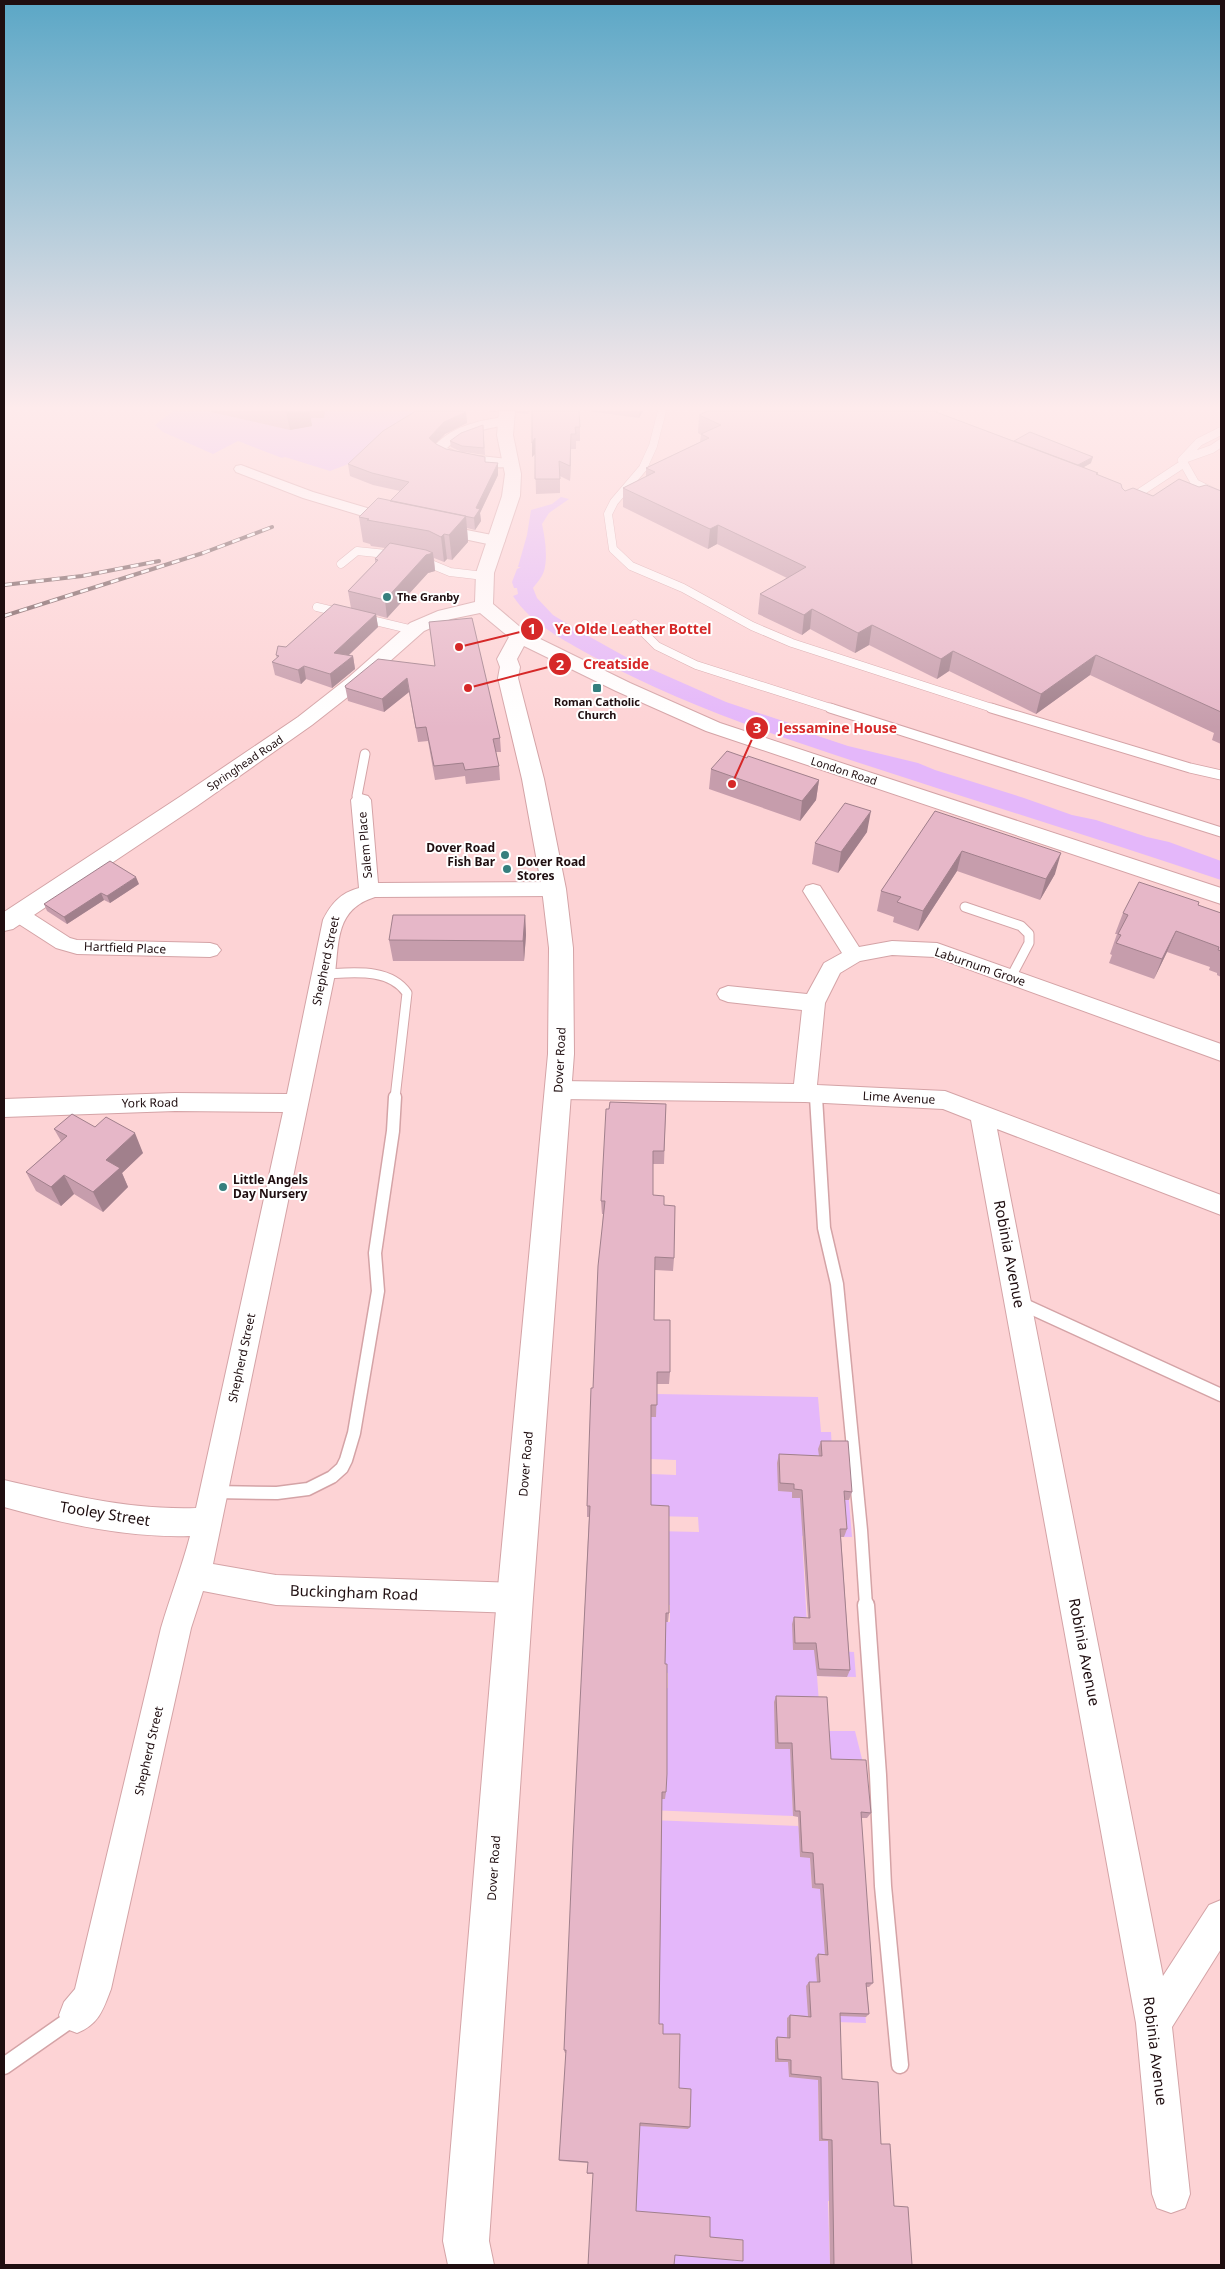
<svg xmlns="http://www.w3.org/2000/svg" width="1225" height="2269" viewBox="0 0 1225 2269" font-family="'Noto Sans',sans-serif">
  <rect width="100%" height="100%" fill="#fdd3d5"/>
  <path fill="#e4b7fa" d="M 173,411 L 432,411 L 382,451 L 330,471 L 285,457 L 282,458 L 238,441 L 213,454 L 163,432 L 155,425 Z
    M 561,497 L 569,499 L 549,513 L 542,524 C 545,538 548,557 544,571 C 542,577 537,583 533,588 L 537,598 L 553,615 L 574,628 L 633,661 L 726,702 L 792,724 L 818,736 L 848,746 L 918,763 L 935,770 L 1024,798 L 1072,815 L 1096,820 L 1147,837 L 1169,842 L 1221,861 L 1221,880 C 1131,850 1040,821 949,792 C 828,752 704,717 592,656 C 564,640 531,624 513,596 L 518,594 L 517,588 L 514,588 L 512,582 L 517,569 L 521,567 L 518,567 L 527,535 L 531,510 L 552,504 Z
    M 656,1394 L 818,1397 L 821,1432 L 831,1432 L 832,1450 L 846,1466 L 852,1537 L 802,1536 L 807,1625 L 793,1649 L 854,1652 L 856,1677 L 817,1676 L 819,1703 L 826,1731 L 855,1731 L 862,1759 L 865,1790 L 792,1788 L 793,1816 L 625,1809 L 627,1687 L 668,1688 L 668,1673 L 653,1672 L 665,1622 L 670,1622 L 670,1605 L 630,1603 L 654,1531 L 699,1532 L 698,1517 L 651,1516 L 651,1474 L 676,1475 L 676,1460 L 650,1459 L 631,1434 Z
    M 626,1819 L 798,1826 L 810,1858 L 812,1888 L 823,1889 L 825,1954 L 867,1960 L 869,1987 L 863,1987 L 866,2023 L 837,2022 L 818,2080 L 819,2140 L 828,2141 L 863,2204 L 828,2201 L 830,2265 L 673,2265 L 673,2255 L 708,2237 L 598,2208 L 617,2124 L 688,2129 L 665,2090 L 620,2027 Z"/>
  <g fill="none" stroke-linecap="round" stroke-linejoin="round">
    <g stroke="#d4a3a6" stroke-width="9">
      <path id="lane-far3" d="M 662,411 L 653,446 L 643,468 L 614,502 L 608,514 L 613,549 L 631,566 L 683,588 L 752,626 L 792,643 L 995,709
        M 1184,459 L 1212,449 L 1221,443
        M 1182,460 L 1195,483 L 1221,496
        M 1182,460 L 1199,442 L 1221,431
        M 1130,499 L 1183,464
        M 421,560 L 450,572 L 484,576
        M 341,564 L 357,551 L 396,555
        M 317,607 L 342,613
        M 363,618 L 413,630
        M 635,624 L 657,646 L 696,665 L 834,709"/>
    </g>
    <g stroke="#d4a3a6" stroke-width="11">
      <path id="lane-far2" d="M 830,708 L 1221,832
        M 991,708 L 1190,768 L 1221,775
        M 361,800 L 357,796 L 365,754
        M 965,907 L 1021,926 L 1029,934 L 1029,943 L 1011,977
        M 324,974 C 351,973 389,967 407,993 L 395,1098
        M 816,1094 L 816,1098"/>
    </g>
    <g stroke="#d4a3a6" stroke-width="15">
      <path id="lane-far1" d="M 816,1097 L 824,1228 L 837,1284 L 861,1530 L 866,1606
        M 1020,1303 L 1221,1395
        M 214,1492 L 277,1493 L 308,1489 L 332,1477 L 342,1468 L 346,1460 L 354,1433 L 378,1291 L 375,1253 L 393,1131 L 395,1097"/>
    </g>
    <g stroke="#d4a3a6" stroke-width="19">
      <path id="lane" d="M 866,1605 L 878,1775 L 883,1886 L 900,2065
        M 4,2066 L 74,2017"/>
    </g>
    <g stroke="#d4a3a6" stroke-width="2">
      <path id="street" d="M 505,417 L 510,418 L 512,421 L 510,424 C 488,429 464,431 447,448 L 462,454 L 516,460 L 518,463 L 516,466 C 498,470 443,464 432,449 C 448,427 479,420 505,417 Z
        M 241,465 L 313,492 L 401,518 L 404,521 L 401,524 L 396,526 L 303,498 L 236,472 L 234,469 L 236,466 Z
        M 436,524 L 497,536 L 502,538 L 505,541 L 502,544 L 497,546 L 431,532 L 428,529 L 431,526 Z
        M 361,794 L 368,796 L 371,800 L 378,883 L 554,882 L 561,884 L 564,889 L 561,894 L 554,896 L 375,897 C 336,909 339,940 335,974 L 213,1564 L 276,1575 L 515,1583 L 526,1587 L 530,1598 L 526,1609 L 515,1613 L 276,1605 L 203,1591 L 191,1628 L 111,1989 C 103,2010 99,2024 77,2033 L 64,2028 L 59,2015 L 64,2002 L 75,1989 L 161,1628 C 170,1597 182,1567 190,1536 C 126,1538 65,1524 4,1507 L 4,1480 C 70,1495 128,1510 196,1508 L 283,1112 L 175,1111 L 4,1117 L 4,1099 L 175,1093 L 287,1094 L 323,920 C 331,904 340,893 359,888 L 351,800 L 354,796 Z
        M 813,884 L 820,886 L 859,947 L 892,941 L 937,943 L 1221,1044 L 1221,1061 L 935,957 L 892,955 L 860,961 L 840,973 L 825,1003 L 817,1085 L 945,1091 L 1221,1195 L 1221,1215 L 997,1129 L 1163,1976 L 1209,1905 L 1221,1900 L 1221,1949 L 1172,2027 L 1190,2194 L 1185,2208 L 1171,2213 L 1157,2208 L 1152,2194 L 1136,2023 L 971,1120 L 943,1109 L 805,1102 L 558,1099 L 550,1096 L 546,1090 L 550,1084 L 558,1081 L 794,1084 L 802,1010 L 728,1002 L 720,999 L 717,994 L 720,989 L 728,986 L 807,994 L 824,963 L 842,953 L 803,891 L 806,886 Z
        M 18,907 L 25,909 L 70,938 L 77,940 L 210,943 L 217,945 L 221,950 L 217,955 L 210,957 L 77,954 L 56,948 L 11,919 L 8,914 L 11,909 Z"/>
    </g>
    <g stroke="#d4a3a6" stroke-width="2">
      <path id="secondary" d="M 499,411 L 515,411 L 513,435 L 521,474 L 520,496 L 494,573 L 493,604 L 526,632 L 630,683 L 720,723 L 1221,888 L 1221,904 L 706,731 L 616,691 L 524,646 L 517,659 L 520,667 L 518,678 L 544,779 L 566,889 L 573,948 L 574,1054 L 533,1598 L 489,2241 L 494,2265 L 448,2265 L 443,2241 L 497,1598 L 548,1054 L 549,948 L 542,889 L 522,779 L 498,678 L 500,667 L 497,659 L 509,637 L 480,613 L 451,619 L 424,631 L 363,685 L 312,725 L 197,806 L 13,929 L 4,931 L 4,912 L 181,796 L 298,717 L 349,677 L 410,623 L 438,611 L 475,602 L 476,573 L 502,496 L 505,474 L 497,435 Z"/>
    </g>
    <use href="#lane-far3" stroke="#fff" stroke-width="8"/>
    <use href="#lane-far2" stroke="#fff" stroke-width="9"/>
    <use href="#lane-far1" stroke="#fff" stroke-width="12"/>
    <use href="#lane" stroke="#fff" stroke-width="16"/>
    <use href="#street" fill="#fff" fill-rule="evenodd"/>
    <use href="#secondary" fill="#fff" fill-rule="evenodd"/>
    <g stroke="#6d5355" stroke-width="4">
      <path id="rail" d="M 4,585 L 82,576 L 159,561
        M 4,616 L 203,553 L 272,527"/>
    </g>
    <use href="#rail" stroke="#fff" stroke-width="2.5" stroke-dasharray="8" stroke-linecap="butt"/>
  </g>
  <path fill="#c69dac" d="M 211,411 L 325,411 L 324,418 L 311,418 L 312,426 L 290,430 L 211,412 Z
    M 483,411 L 498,411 L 497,412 Z
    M 516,411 L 530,411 L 528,414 L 517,413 Z
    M 532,411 L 580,427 L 580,441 L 576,441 L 576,449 L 571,449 L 570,481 L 560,476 L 560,493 L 536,494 L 535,454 L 532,457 Z
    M 587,411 L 643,411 L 639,418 Z
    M 938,411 L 938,413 L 1014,441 L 1091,463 L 1084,467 L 1098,475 L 1122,488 L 1125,491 L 1153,496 L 1199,487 L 1221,491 L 1221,744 L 1212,740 L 1214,733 L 1090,675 L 1036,714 L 949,671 L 937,679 L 869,645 L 855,653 L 810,629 L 802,635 L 758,614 L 760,594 L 787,578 L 717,544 L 708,549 L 623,507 L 623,488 L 646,477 L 646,468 L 700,442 L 701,435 L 698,433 L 699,415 Z
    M 466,412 L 467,423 L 445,434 L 435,444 L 446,449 L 462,452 L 451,447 L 450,441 L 483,425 L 485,455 L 464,452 L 485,462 L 498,463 L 498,475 L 480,513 L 481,521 L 475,530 L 467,528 L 468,542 L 452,560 L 447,559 L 444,562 L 434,558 L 435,571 L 428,573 L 387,618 L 376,615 L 378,627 L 349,655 L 353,656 L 355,669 L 332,688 L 306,679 L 301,684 L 275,675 L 272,662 L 277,658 L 276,655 L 286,647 L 351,608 L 348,591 L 375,563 L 375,559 L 385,548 L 371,546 L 370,544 L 363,542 L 359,517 L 390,501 L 400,491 L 373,485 L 350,476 L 348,464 Z
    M 429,622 L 500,738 L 501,752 L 496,752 L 499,766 L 500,780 L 466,784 L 465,776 L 435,780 L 428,741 L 418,742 L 409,692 L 384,712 L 348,701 L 345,686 L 435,666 Z
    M 747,758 L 819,780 L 816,800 L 800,821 L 709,789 L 711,769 Z
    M 935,811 L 1055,874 L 1040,900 L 957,871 L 918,931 L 893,922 L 894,917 L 877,911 L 881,891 Z
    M 867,832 L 838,873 L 812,864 L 815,843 Z
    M 139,884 L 110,903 L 104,900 L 67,924 L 47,911 L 44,904 Z
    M 1198,905 L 1221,913 L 1221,977 L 1217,975 L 1217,973 L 1209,970 L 1210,967 L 1167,952 L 1154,979 L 1109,963 L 1112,955 L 1110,954 L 1117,934 L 1115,934 L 1123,913 Z
    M 525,915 L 526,935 L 524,961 L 393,961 L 389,940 Z
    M 666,1104 L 664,1164 L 653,1164 L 653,1195 L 664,1205 L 674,1258 L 673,1271 L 655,1270 L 654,1320 L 670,1372 L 669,1384 L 657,1384 L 656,1417 L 651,1417 L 651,1505 L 669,1613 L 668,1622 L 666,1622 L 665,1664 L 666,1792 L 665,1799 L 662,1799 L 659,2024 L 663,2034 L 690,2127 L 688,2129 L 639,2126 L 636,2211 L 675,2255 L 593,2174 L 587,2174 L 588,2163 L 560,2161 L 559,2160 L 566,2053 L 565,2053 L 564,2050 L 589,1517 L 587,1517 L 587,1506 L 603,1214 L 602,1214 L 601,1201 Z
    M 95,1127 L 143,1153 L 122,1173 L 128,1187 L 103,1212 L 74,1194 L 61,1206 L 36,1191 L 26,1172 L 61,1141 L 54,1129 Z
    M 821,1441 L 852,1492 L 849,1500 L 845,1500 L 847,1529 L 844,1537 L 841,1537 L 850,1670 L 847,1677 L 817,1676 L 814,1650 L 793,1650 L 792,1624 L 794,1617 L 808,1618 L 800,1498 L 792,1498 L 792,1492 L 778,1491 L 777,1463 L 779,1454 L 819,1456 L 818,1449 Z
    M 776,1696 L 831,1759 L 871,1813 L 867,1818 L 861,1818 L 873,1983 L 869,1987 L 867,1987 L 869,2014 L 866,2017 L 840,2016 L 842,2079 L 881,2144 L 894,2206 L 912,2265 L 830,2265 L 828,2141 L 819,2141 L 818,2080 L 789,2077 L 788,2062 L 775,2062 L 775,2040 L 777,2037 L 787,2038 L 787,2018 L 790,2015 L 808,2016 L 806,1986 L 809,1982 L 817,1982 L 815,1958 L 818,1954 L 825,1955 L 820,1889 L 812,1888 L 810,1858 L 800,1857 L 798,1817 L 793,1816 L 790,1749 L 775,1749 L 774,1702 Z"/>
  <path fill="#a1808c" d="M 286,411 L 309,411 L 312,426 L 290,430 Z
    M 639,411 L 643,411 L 639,418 Z
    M 466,412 L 467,423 L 445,434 L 430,449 L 429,438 L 444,422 Z
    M 571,434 L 571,449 L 570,481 L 570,466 Z
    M 535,438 L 536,453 L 532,457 L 532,443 Z
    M 1093,457 L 1091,463 L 1075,472 L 1077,466 Z
    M 498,463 L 498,475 L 480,513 L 481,521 L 475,530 L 474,518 L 476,508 Z
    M 466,516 L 468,542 L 452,560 L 449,535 Z
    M 718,525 L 717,544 L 708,549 L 710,529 Z
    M 444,534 L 447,559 L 444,562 L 441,537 Z
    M 433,553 L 435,571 L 428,573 L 387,618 L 385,600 L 426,555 Z
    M 812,609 L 810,629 L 802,635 L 804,615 Z
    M 376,614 L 378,627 L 336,667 L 334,653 Z
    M 872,625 L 869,645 L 855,653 L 858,633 Z
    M 953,651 L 949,671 L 937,679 L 941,659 Z
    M 1096,655 L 1090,675 L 1036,714 L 1041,694 Z
    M 353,656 L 355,669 L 332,688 L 330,674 Z
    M 304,666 L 306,679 L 301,684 L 298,670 Z
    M 407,678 L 409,692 L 384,712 L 382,699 Z
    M 819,780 L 816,800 L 800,821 L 802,801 Z
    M 871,811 L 867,832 L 838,873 L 841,852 Z
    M 962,851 L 957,871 L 918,931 L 923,911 Z
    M 1061,853 L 1055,874 L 1040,900 L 1046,879 Z
    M 136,877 L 139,884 L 110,903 L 107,896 Z
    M 101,893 L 104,900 L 67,924 L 64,917 Z
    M 525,915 L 526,935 L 524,961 L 523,941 Z
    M 1176,931 L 1167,952 L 1154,979 L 1162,959 Z
    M 135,1133 L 143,1153 L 122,1173 L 128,1187 L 103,1212 L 93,1192 L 106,1160 Z
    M 64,1175 L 74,1194 L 61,1206 L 51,1187 Z"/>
  <path fill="#e6b7c8" stroke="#a1808c" d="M 416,411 L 461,411 L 466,412 L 444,422 L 429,438 L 436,444 L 446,449 L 485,457 L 485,462 L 498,463 L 476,508 L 480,509 L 474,518 L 390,501 L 409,482 L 372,473 L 348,464 L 383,431 Z
    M 532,411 L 579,411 L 580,427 L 575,427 L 576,434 L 571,434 L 570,466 L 559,461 L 560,479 L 535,479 L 535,438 L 532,443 Z
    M 708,411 L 938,411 L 936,412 L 1098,473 L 1096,474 L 1121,484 L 1122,488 L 1125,491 L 1133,488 L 1153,496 L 1179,479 L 1199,487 L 1206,485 L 1221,491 L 1221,712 L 1096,655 L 1041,694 L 953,651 L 941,659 L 872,625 L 858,633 L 812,609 L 804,615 L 760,594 L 806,567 L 718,525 L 710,529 L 623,488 L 655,472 L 646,468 L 709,438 L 701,434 L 721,425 L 699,415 Z
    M 483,425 L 484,448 L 462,446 L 450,441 L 461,433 Z
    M 1030,432 L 1093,457 L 1078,465 L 1014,441 Z
    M 378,498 L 466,516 L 449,535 L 444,534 L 441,537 L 429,531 L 367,520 L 369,519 L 359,517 Z
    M 390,543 L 426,550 L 433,553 L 426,555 L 385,600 L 348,591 L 378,560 L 375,559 Z
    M 334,604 L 376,614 L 334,653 L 353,656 L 330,674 L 304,666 L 298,670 L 272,662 L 279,656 L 276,655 L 278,646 L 286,647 Z
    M 472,618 L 500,738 L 493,739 L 499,766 L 465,770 L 463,763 L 434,766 L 426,727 L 416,728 L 407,678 L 382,699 L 346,688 L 345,686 L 378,659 L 435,666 L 429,622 Z
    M 727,751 L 747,758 L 748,756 L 819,780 L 802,801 L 711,769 Z
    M 845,803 L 871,811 L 841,852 L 815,843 Z
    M 935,811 L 1061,853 L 1046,879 L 962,851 L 923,911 L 897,902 L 901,897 L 881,891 Z
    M 110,861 L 136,877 L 107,896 L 101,893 L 64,917 L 44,904 Z
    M 1139,882 L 1199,902 L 1198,905 L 1221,913 L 1221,951 L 1218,950 L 1219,947 L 1176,931 L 1162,959 L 1116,943 L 1121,935 L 1118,934 L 1128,915 L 1123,913 Z
    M 393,915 L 525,915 L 523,941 L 389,940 Z
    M 610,1102 L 666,1104 L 664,1151 L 653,1151 L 653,1195 L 664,1196 L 664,1205 L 675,1206 L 674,1258 L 655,1257 L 654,1320 L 670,1320 L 670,1372 L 657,1372 L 657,1405 L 651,1405 L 651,1505 L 669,1506 L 669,1613 L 666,1613 L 665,1664 L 667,1664 L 667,1774 L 666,1792 L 662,1792 L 659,2024 L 663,2024 L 663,2034 L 680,2034 L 679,2088 L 691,2089 L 690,2127 L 640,2123 L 636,2211 L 710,2217 L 710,2237 L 743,2240 L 743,2261 L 675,2255 L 674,2265 L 588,2265 L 593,2173 L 587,2173 L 588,2162 L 559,2160 L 566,2050 L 564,2050 L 573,1841 L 590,1506 L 587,1506 L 591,1388 L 593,1388 L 598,1266 L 605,1201 L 601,1201 L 606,1109 L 609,1109 Z
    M 72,1114 L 95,1127 L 106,1117 L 135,1133 L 106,1160 L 120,1168 L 93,1192 L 64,1175 L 51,1187 L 26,1172 L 67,1136 L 54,1129 Z
    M 821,1441 L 848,1441 L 852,1492 L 844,1491 L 847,1529 L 840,1529 L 850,1670 L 819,1669 L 816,1643 L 795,1643 L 794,1617 L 810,1618 L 802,1490 L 794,1489 L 794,1484 L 780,1483 L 779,1454 L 822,1456 Z
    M 776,1696 L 827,1697 L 831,1759 L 866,1760 L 871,1813 L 861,1812 L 873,1983 L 866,1983 L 869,2014 L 840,2013 L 842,2079 L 878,2082 L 881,2144 L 890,2144 L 894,2206 L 908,2207 L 912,2265 L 834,2265 L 832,2140 L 822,2139 L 821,2077 L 791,2074 L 791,2060 L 778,2059 L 777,2037 L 790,2038 L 790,2015 L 811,2017 L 809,1982 L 820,1982 L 818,1954 L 828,1955 L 823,1884 L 815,1884 L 813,1853 L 802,1852 L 800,1811 L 795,1811 L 792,1743 L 778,1743 Z"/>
  <linearGradient id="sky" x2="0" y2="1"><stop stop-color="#5ba7c6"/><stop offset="0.56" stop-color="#feebec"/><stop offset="1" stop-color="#feebec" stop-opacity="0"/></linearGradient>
  <rect width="1225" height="728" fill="url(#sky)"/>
  <g fill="#367f7e" stroke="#fff" stroke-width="2">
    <circle cx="387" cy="597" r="5"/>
    <rect x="592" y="683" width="10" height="10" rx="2.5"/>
    <circle cx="505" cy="855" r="5"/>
    <circle cx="507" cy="869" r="5"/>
    <circle cx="223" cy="1187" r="5"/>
  </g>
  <g text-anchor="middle" stroke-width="4" stroke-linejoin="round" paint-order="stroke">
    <g font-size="11" font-weight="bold" fill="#1f0e10" stroke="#fff" text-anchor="start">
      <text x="397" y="601">The Granby</text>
      <text x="597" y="706" text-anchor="middle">Roman Catholic<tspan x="597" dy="13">Church</tspan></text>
    </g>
    <g font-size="11" fill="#1f0e10" stroke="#fff">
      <text transform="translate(245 763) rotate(-34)" y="4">Springhead Road</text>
      <text transform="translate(844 771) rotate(18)" y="4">London Road</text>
    </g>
    <g font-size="12" fill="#1f0e10" stroke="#fff">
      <text transform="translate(365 845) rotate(-95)" y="4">Salem Place</text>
      <text transform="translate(125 948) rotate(2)" y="4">Hartfield Place</text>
      <text transform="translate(326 961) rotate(-78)" y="4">Shepherd Street</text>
      <text transform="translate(980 967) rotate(19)" y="4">Laburnum Grove</text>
      <text transform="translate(560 1060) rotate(-87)" y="4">Dover Road</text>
      <text transform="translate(899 1098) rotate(3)" y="4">Lime Avenue</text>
      <text transform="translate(150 1103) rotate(-1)" y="4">York Road</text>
      <text transform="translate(242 1358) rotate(-78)" y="4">Shepherd Street</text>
      <text transform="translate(526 1464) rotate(-85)" y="4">Dover Road</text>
      <text transform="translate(149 1751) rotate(-77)" y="4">Shepherd Street</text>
      <text transform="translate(494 1868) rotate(-86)" y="4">Dover Road</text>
    </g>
    <g font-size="12" font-weight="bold" fill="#1f0e10" stroke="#fff" text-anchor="start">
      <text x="495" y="852" text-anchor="end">Dover Road<tspan x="495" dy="14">Fish Bar</tspan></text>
      <text x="517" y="866">Dover Road<tspan x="517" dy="14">Stores</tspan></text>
      <text x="233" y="1184">Little Angels<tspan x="233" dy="14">Day Nursery</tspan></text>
    </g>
    <g font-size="15" fill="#1f0e10" stroke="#fff">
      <text transform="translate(1009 1254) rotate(79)" y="5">Robinia Avenue</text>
      <text transform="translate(105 1514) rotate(9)" y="5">Tooley Street</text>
      <text transform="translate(354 1593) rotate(2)" y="5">Buckingham Road</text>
      <text transform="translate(1084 1652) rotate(79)" y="5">Robinia Avenue</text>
      <text transform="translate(1155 2051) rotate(83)" y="5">Robinia Avenue</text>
    </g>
  </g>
  <path fill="none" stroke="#d62828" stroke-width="2" d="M459 647L532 629M468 688L560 664M732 784L757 728"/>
  <g fill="#d62828" stroke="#fff" stroke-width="2">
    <circle cx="459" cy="647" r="5"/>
    <circle cx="468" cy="688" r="5"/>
    <circle cx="732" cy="784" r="5"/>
    <circle cx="532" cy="629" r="12"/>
    <circle cx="560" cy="664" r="12"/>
    <circle cx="757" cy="728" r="12"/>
  </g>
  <g font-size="15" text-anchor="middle" font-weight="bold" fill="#fff">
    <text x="532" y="634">1</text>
    <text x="560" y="670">2</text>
    <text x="757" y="733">3</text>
  </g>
  <g font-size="14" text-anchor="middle" font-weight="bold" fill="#d62828" stroke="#fff" stroke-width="4" stroke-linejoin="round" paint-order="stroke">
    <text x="633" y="634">Ye Olde Leather Bottel</text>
    <text x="616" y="669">Creatside</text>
    <text x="838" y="733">Jessamine House</text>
  </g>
  <rect width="1225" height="2269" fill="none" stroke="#1f0e10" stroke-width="10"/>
</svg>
